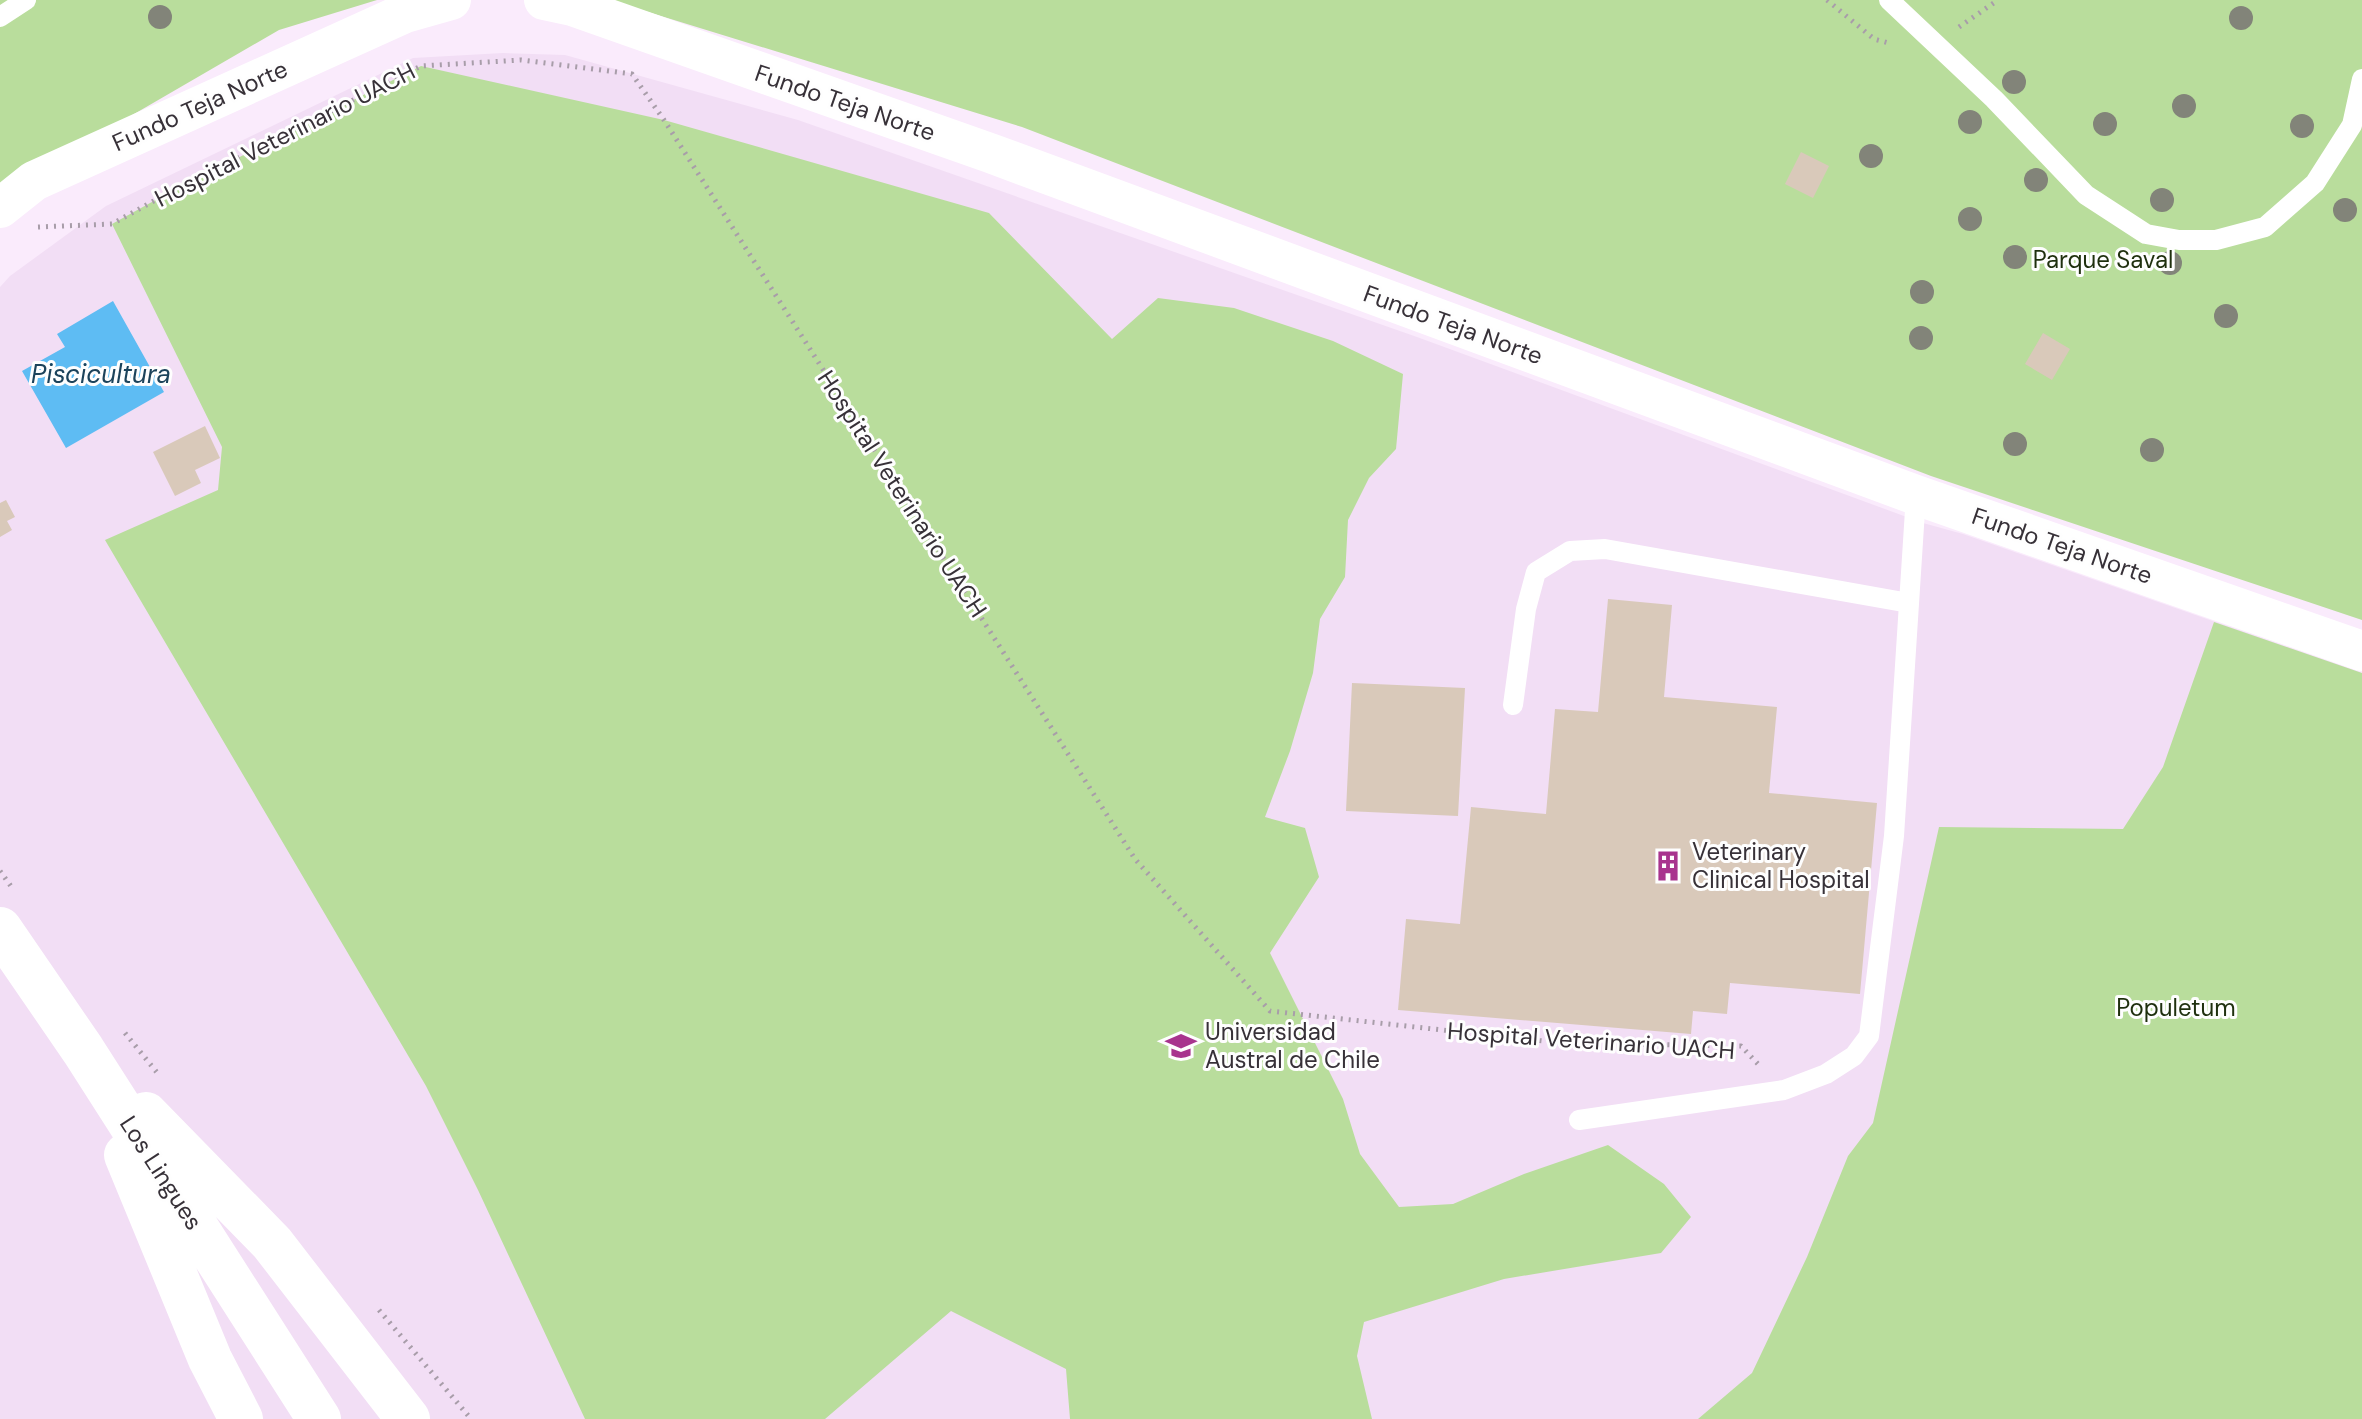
<svg xmlns="http://www.w3.org/2000/svg" width="2362" height="1419" viewBox="0 0 2362 1419" font-family="'DM Sans',sans-serif">
  <rect width="100%" height="100%" fill="#faebfc"/>
  <path fill="#f2def5" d="M 503,53 L 565,55 L 798,120 L 1417,337 L 1923,523 L 1963,534 L 2362,673 L 2362,1419 L 0,1419 L 0,287 L 10,276 L 106,206 L 413,58 Z"/>
  <path fill="#b9dd9c" d="M 0,0 L 377,0 L 279,30 L 17,182 L 0,197 Z
    M 609,0 L 2362,0 L 2362,620 L 1931,476 L 1022,127 Z
    M 421,66 L 664,120 L 989,213 L 1112,339 L 1158,298 L 1234,308 L 1333,341 L 1403,374 L 1396,449 L 1369,478 L 1348,520 L 1345,577 L 1320,619 L 1313,673 L 1290,751 L 1265,817 L 1305,828 L 1319,877 L 1270,953 L 1343,1099 L 1360,1154 L 1399,1207 L 1453,1204 L 1524,1174 L 1608,1145 L 1664,1184 L 1691,1217 L 1661,1253 L 1504,1279 L 1364,1322 L 1357,1356 L 1372,1419 L 1070,1419 L 1066,1369 L 951,1311 L 825,1419 L 585,1419 L 478,1190 L 426,1086 L 105,540 L 218,490 L 222,447 L 112,224 L 170,192 Z
    M 2214,622 L 2362,673 L 2362,1419 L 1698,1419 L 1752,1373 L 1807,1257 L 1848,1156 L 1873,1123 L 1939,827 L 2123,829 L 2163,767 Z"/>
  <path fill="#5ebcf3" d="M 113,301 L 164,392 L 66,448 L 22,371 L 65,347 L 57,334 Z"/>
  <path fill="#d9c9ba" d="M 1801,152 L 1829,166 L 1813,198 L 1785,184 Z
    M 2043,333 L 2070,349 L 2052,380 L 2025,364 Z
    M 205,426 L 220,458 L 195,470 L 201,483 L 175,496 L 153,452 Z
    M 6,500 L 15,517 L 7,521 L 12,530 L 0,537 L 0,503 Z
    M 1608,599 L 1672,605 L 1664,697 L 1777,707 L 1769,793 L 1877,803 L 1860,994 L 1730,983 L 1727,1014 L 1693,1011 L 1691,1034 L 1398,1010 L 1406,919 L 1460,924 L 1471,807 L 1546,814 L 1555,709 L 1598,712 Z
    M 1352,683 L 1465,688 L 1458,816 L 1346,811 Z"/>
  <g fill="none" stroke-linecap="round" stroke-linejoin="round">
    <path stroke="#a89da9" stroke-width="5" stroke-dasharray="2 6" stroke-linecap="butt" d="M 1827,0 L 1874,39 L 1892,44
      M 1959,27 L 1998,0
      M 38,227 L 112,224 L 170,192 L 421,66 L 521,60 L 632,74 L 664,120 L 1135,859 L 1270,1011 L 1561,1043 L 1741,1046 L 1758,1064
      M 0,871 L 13,889
      M 125,1033 L 159,1075
      M 379,1310 L 471,1419"/>
    <path stroke="#fff" stroke-width="20" d="M 1889,0 L 1994,99 L 2086,195 L 2146,234 L 2179,240 L 2216,240 L 2265,227 L 2315,183 L 2352,125 L 2362,79
      M 0,17 L 26,0
      M 1513,705 L 1526,609 L 1536,572 L 1570,551 L 1605,549 L 1909,603
      M 1579,1120 L 1784,1090 L 1826,1074 L 1854,1056 L 1869,1036 L 1894,836 L 1916,495"/>
    <path stroke="#fff" stroke-width="40" d="M 544,0 L 572,6 L 990,153 L 1916,495 L 2362,651
      M 0,208 L 34,181 L 405,13 L 451,0"/>
    <path stroke="#fff" stroke-width="44" d="M 0,929 L 83,1050 L 319,1419
      M 146,1114 L 272,1243 L 408,1419
      M 126,1155 L 210,1359 L 241,1419"/>
  </g>
  <g fill="#828479">
    <circle cx="160" cy="17" r="12"/>
    <circle cx="2241" cy="18" r="12"/>
    <circle cx="2014" cy="82" r="12"/>
    <circle cx="2184" cy="106" r="12"/>
    <circle cx="1970" cy="122" r="12"/>
    <circle cx="2105" cy="124" r="12"/>
    <circle cx="2302" cy="126" r="12"/>
    <circle cx="1871" cy="156" r="12"/>
    <circle cx="2036" cy="180" r="12"/>
    <circle cx="2162" cy="200" r="12"/>
    <circle cx="2345" cy="210" r="12"/>
    <circle cx="1970" cy="219" r="12"/>
    <circle cx="2015" cy="257" r="12"/>
    <circle cx="2170" cy="263" r="12"/>
    <circle cx="1922" cy="292" r="12"/>
    <circle cx="2226" cy="316" r="12"/>
    <circle cx="1921" cy="338" r="12"/>
    <circle cx="2015" cy="444" r="12"/>
    <circle cx="2152" cy="450" r="12"/>
  </g>
  <defs>
    <g id="building-bare" transform="scale(2.4)"><path d="M-4-6H4V6H1V3H-1V6H-4ZM-2.5-4.3h1.7v1.8h-1.7ZM.8-4.3h1.7v1.8H.8ZM-2.5-1h1.7V.8h-1.7ZM.8-1h1.7V.8H.8Z" fill="#a8348e" stroke="#fefefe" stroke-width="2.5" paint-order="stroke"/></g>
    <g id="university-bare" transform="scale(2.4)"><path d="M0-5L7-2L0 1L-7-2ZM-4 1L0 2.5L4 1V4Q0 6-4 4Z" fill="#a8348e" stroke="#fefefe" stroke-width="2.5" paint-order="stroke"/></g>
  </defs>
  <g fill-rule="evenodd">
    <use href="#building-bare" x="1668" y="866"/>
    <use href="#university-bare" x="1181" y="1046"/>
  </g>
  <g text-anchor="middle" stroke-width="6" stroke-linejoin="round" paint-order="stroke">
    <g font-size="24" fill="#373138" stroke="#fefefe">
      <text transform="translate(845 103) rotate(19)" y="8">Fundo Teja Norte</text>
      <text transform="translate(200 106) rotate(-24)" y="8">Fundo Teja Norte</text>
      <text transform="translate(285 135) rotate(-27)" y="8">Hospital Veterinario UACH</text>
      <text transform="translate(1453 325) rotate(20)" y="8">Fundo Teja Norte</text>
      <text transform="translate(902 494) rotate(57)" y="8">Hospital Veterinario UACH</text>
      <text transform="translate(2062 546) rotate(19)" y="8">Fundo Teja Norte</text>
      <text transform="translate(1591 1041) rotate(4)" y="8">Hospital Veterinario UACH</text>
      <text transform="translate(161 1173) rotate(57)" y="8">Los Lingues</text>
    </g>
    <g font-size="24" fill="#1f300e" stroke="#fefefe">
      <text x="2103" y="268">Parque Saval</text>
      <text x="2176" y="1016">Populetum</text>
    </g>
    <g font-size="24" fill="#373138" stroke="#fefefe" text-anchor="start">
      <text x="1692" y="860">Veterinary<tspan x="1692" dy="28">Clinical Hospital</tspan></text>
      <text x="1205" y="1040">Universidad<tspan x="1205" dy="28">Austral de Chile</tspan></text>
    </g>
    <g font-size="26" font-style="italic" fill="#1c435b" stroke="#fefefe">
      <text x="101" y="383">Piscicultura</text>
    </g>
  </g>
</svg>
